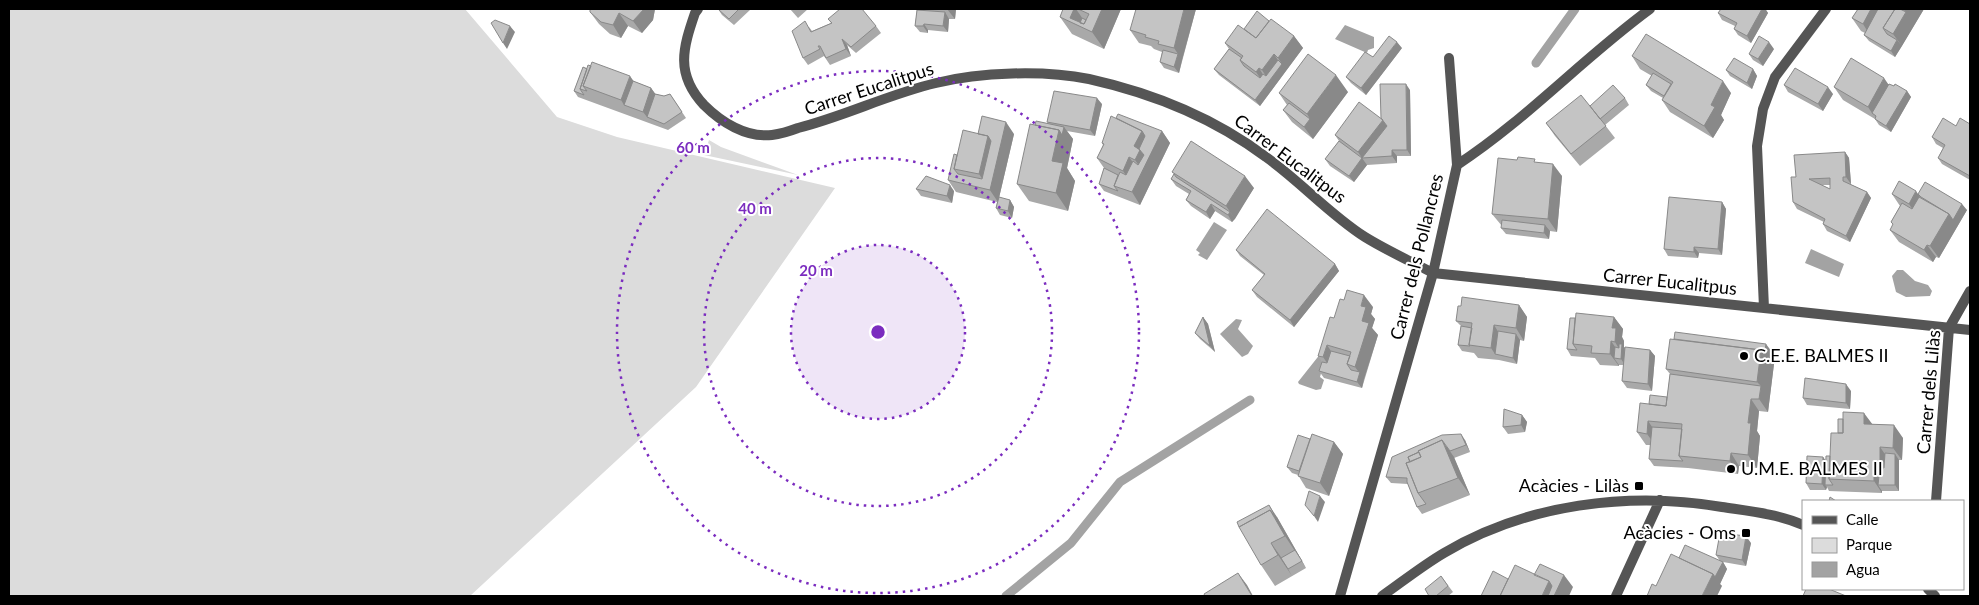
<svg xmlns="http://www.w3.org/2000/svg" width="1979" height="605" viewBox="0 0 1979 605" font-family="Lato,sans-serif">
  <rect width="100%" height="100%" fill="#fff"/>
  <path fill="#dcdcdc" d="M 9,9 L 465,9 L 557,117 L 617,137 L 835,188 L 696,387 L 470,596 L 9,596 Z
    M 709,140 L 721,147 L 798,175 L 704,155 Z"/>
  <path fill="#a3a3a3" d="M 1345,25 L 1374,37 L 1374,48 L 1368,50 L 1367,53 L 1335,39 Z
    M 1214,222 L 1227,230 L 1207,260 L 1198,255 L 1200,253 L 1196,250 Z
    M 1811,249 L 1844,264 L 1839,277 L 1805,263 Z
    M 1897,270 L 1903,270 L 1915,281 L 1928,285 L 1932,291 L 1930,296 L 1906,297 L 1896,292 L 1892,276 Z
    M 1236,319 L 1242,320 L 1238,329 L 1253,346 L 1248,354 L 1242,357 L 1220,334 Z
    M 1321,353 L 1325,358 L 1320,377 L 1324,380 L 1321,389 L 1316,390 L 1299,384 L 1298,382 Z"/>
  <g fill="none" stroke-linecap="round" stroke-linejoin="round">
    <path stroke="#a3a3a3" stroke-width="9" d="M 1536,63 L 1575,9
      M 1006,596 L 1071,543 L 1120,482 L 1250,400"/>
    <path stroke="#555" stroke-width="10" d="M 698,9 L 695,13 C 683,48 675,74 704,105 C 721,122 746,138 772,135 C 780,134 790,131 798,128 C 845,116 889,94 936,83 C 980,72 1044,70 1089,79 C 1152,93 1214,118 1266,157 C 1300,181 1329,214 1365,237 C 1386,250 1410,261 1433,273 L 1970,330
      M 1449,58 L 1457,165
      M 1764,308 L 1757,146 L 1763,109 L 1775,77 L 1826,9
      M 1936,501 L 1949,328 L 1970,291
      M 1928,589 L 1935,596
      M 1340,596 L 1433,273 L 1457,165 C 1526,120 1583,58 1650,9
      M 1382,596 C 1402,582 1422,566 1444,553 C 1526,504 1629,491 1722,507 C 1748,511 1778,514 1803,525
      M 1616,596 L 1660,500"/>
  </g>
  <path fill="#a9a9a9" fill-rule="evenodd" d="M 655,9 L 653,20 L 642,33 L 628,26 L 621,38 L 610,34 L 599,24 L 590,12 Z
    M 718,9 L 751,9 L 734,25 L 722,15 Z
    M 790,9 L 808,9 L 798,18 Z
    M 917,9 L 956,9 L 955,19 L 949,19 L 948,32 L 928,30 L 928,33 L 920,32 L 915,26 Z
    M 1063,9 L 1121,9 L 1104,49 L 1072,34 L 1060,17 Z
    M 1196,9 L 1179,73 L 1164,68 L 1160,62 L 1162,52 L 1154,49 L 1151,46 L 1139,43 L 1130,30 Z
    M 1721,9 L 1767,9 L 1766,10 L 1768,13 L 1751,43 L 1738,35 L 1734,29 L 1735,26 L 1722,20 L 1718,13 Z
    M 1858,9 L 1924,9 L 1895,57 L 1869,41 L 1864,35 L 1865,33 L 1861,31 L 1852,18 Z
    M 828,19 L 876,26 L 881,33 L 856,53 L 847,45 L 851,56 L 830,65 L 824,56 L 808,65 L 803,58 L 809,27 L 812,31 L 831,23 Z
    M 1244,29 L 1294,36 L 1303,48 L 1260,106 L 1219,75 L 1214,69 L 1229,49 L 1225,43 Z
    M 1402,48 L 1366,95 L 1351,83 L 1346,77 L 1373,57 Z
    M 1774,49 L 1763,66 L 1753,60 L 1749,54 Z
    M 1632,56 L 1731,93 L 1721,115 L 1724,120 L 1713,138 L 1670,112 L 1662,100 L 1663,98 L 1651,91 L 1646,85 L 1652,76 L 1640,69 Z
    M 583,67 L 633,81 L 651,88 L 655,94 L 664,96 L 670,94 L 686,118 L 668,130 L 578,97 L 574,91 Z
    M 1753,69 L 1757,76 L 1752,89 L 1730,76 L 1726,70 Z
    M 1889,84 L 1907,91 L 1911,97 L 1891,132 L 1879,125 L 1875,119 L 1843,100 L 1834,87 Z
    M 1784,85 L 1833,94 L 1823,111 L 1788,92 Z
    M 1410,90 L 1411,156 L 1397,156 L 1397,163 L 1367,165 L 1354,182 L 1330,166 L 1325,159 L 1339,141 L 1335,135 L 1381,118 Z
    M 1348,92 L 1313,139 L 1292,122 L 1283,110 L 1287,105 L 1279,93 Z
    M 1625,98 L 1629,105 L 1605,125 L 1615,138 L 1580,166 L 1555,136 L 1546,123 L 1590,106 Z
    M 1102,104 L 1095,136 L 1067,131 L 1073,139 L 1067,168 L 1075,181 L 1068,211 L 1029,201 L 1017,184 L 1035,125 L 1048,123 L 1047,122 Z
    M 1116,118 L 1162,131 L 1170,143 L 1140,205 L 1104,191 L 1099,184 L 1104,168 L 1097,158 L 1103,145 L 1102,143 Z
    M 1970,124 L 1970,180 L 1942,164 L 1938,158 L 1943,148 L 1936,144 L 1932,137 L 1956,126 Z
    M 978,134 L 1014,134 L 999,198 L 1010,200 L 1014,207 L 1012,218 L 1000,215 L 996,208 L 997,202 L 956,192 L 948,180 L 957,155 Z
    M 1845,152 L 1849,158 L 1851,184 L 1850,184 L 1867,192 L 1871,198 L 1850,242 L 1827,231 L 1823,224 L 1824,222 L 1797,209 L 1793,202 L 1796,177 ZM 1822,185 L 1830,185 L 1830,189 Z
    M 1537,162 L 1562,176 L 1557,232 L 1550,231 L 1549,239 L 1506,234 L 1501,228 L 1502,226 L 1492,214 Z
    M 1172,172 L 1254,188 L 1232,222 L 1215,211 L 1210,219 L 1191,206 L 1186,200 L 1189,194 L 1176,186 L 1171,179 L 1174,174 Z
    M 916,189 L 954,191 L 952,203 L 921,196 Z
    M 1892,194 L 1918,194 L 1967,210 L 1939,258 L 1936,257 L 1933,262 L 1899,242 L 1890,230 L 1893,225 L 1891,222 L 1900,206 Z
    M 1722,202 L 1726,209 L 1722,255 L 1699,253 L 1698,258 L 1668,256 L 1664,249 Z
    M 1236,250 L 1335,264 L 1339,271 L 1294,327 L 1257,297 L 1252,290 L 1264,275 L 1240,256 Z
    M 1519,305 L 1527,317 L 1524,341 L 1520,340 L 1517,364 L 1499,360 L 1478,358 L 1474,353 L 1462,351 L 1458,345 L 1461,326 L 1456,321 L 1461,306 Z
    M 1373,307 L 1371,314 L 1375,319 L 1372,328 L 1378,335 L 1362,388 L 1324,378 L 1319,371 L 1322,362 L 1318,356 L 1334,318 Z
    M 1203,317 L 1208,324 L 1215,352 L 1200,339 L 1195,333 Z
    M 1614,317 L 1623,329 L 1622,337 L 1624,341 L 1624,347 L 1625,348 L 1650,350 L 1655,356 L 1652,391 L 1627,388 L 1622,381 L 1624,365 L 1619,365 L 1619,366 L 1600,365 L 1595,358 L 1571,356 L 1567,349 L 1575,318 Z
    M 1775,356 L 1768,412 L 1759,411 L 1757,431 L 1760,436 L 1757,468 L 1739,466 L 1738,474 L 1688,468 L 1654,466 L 1649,459 L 1651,445 L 1646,445 L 1637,432 L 1649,404 L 1667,397 L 1670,374 L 1666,369 Z
    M 1851,391 L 1850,409 L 1807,405 L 1803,398 Z
    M 1522,415 L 1527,422 L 1525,432 L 1508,434 L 1503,427 Z
    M 1873,424 L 1903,438 L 1902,460 L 1899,460 L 1899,491 L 1882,491 L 1882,493 L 1829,491 L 1827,487 L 1826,490 L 1810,490 L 1806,483 L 1823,457 L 1826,461 L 1830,456 L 1838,433 Z
    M 1465,440 L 1470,452 L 1454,458 L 1470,495 L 1422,514 L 1417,507 L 1408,484 L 1391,483 L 1386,477 Z
    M 1334,442 L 1343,454 L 1329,496 L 1306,488 L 1298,475 L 1292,473 L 1287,467 Z
    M 1277,517 L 1306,568 L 1275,586 L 1261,565 Z
    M 1751,543 L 1746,566 L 1723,562 L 1727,569 L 1720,584 L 1722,586 L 1656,586 L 1720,561 L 1716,555 Z
    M 1441,576 L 1453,592 L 1448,596 L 1429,596 Z"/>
  <path fill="#898989" d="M 644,9 L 655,9 L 653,20 L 642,33 L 633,21 Z
    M 947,9 L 956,9 L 955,19 Z
    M 1074,9 L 1076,9 L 1087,25 L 1074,24 L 1070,18 Z
    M 1102,9 L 1121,9 L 1104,49 L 1092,32 Z
    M 1184,9 L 1196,9 L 1182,60 L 1174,48 Z
    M 1762,9 L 1767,9 L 1766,10 L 1768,13 L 1751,43 L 1747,36 Z
    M 1871,9 L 1887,9 L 1871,37 L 1863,24 Z
    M 1903,9 L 1924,9 L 1902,46 L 1893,34 L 1906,12 Z
    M 945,12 L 949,19 L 948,32 L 943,26 Z
    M 619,13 L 628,26 L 621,38 L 613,25 Z
    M 924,24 L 928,30 L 928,33 L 923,26 Z
    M 510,26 L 515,32 L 507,49 L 503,43 Z
    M 1294,36 L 1303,48 L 1260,106 L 1255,100 L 1269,81 L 1262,70 L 1274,54 L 1281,65 L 1282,64 L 1278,58 Z
    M 842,39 L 847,45 L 851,56 L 846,49 Z
    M 1897,40 L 1902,46 L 1895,57 L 1891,51 Z
    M 1397,42 L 1402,48 L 1366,95 L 1361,88 Z
    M 1769,42 L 1774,49 L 1763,66 L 1758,59 Z
    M 1178,54 L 1182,60 L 1179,73 L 1174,67 Z
    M 1259,68 L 1267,81 L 1265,85 L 1256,72 Z
    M 1753,69 L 1757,76 L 1752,89 L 1747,83 Z
    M 1336,75 L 1348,92 L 1313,139 L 1304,127 L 1310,119 L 1307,114 Z
    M 630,76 L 642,93 L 624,105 L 621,100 Z
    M 1884,78 L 1893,91 L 1876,116 L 1872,113 L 1868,107 Z
    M 1723,81 L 1731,93 L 1721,115 L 1724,120 L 1713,138 L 1704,126 L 1711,105 Z
    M 1406,84 L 1410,90 L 1411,156 L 1407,150 Z
    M 1828,87 L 1833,94 L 1823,111 L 1818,104 Z
    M 651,88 L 660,100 L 647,117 L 643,112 Z
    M 1907,91 L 1911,97 L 1891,132 L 1886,126 Z
    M 1097,98 L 1102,104 L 1095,136 L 1090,130 Z
    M 1383,120 L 1391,132 L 1362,158 L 1367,165 L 1354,182 L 1349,176 L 1362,158 L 1358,152 Z
    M 1006,122 L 1014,134 L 998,202 L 979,174 L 988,136 Z
    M 1064,127 L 1073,139 L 1067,168 L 1075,181 L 1068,211 L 1056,193 L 1052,161 L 1059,130 Z
    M 1142,131 L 1162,131 L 1170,143 L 1140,205 L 1132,192 L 1134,187 L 1123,171 L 1129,157 L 1141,173 L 1142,170 L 1135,160 L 1134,146 Z
    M 1392,150 L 1397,156 L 1397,163 L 1392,156 Z
    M 1845,152 L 1849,158 L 1851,184 L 1846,177 Z
    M 1553,164 L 1562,176 L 1557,232 L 1548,219 Z
    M 1245,176 L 1254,188 L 1235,219 L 1226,206 Z
    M 950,185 L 954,191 L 952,203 L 947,196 Z
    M 1916,191 L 1928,209 L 1921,222 L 1909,204 Z
    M 1867,192 L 1871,198 L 1850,242 L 1846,236 Z
    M 1010,200 L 1014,207 L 1012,218 L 1008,211 Z
    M 1722,202 L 1726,209 L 1722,255 L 1718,249 Z
    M 1211,204 L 1215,211 L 1210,219 L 1206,212 Z
    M 1962,204 L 1967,210 L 1939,258 L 1930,246 L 1949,214 Z
    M 1230,212 L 1235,219 L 1232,222 L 1228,215 Z
    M 1545,225 L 1550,231 L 1549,239 L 1544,233 Z
    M 1927,245 L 1936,257 L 1933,262 L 1924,250 Z
    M 1694,247 L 1699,253 L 1698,258 L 1694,252 Z
    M 1335,264 L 1339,271 L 1294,327 L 1290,320 Z
    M 1364,295 L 1373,307 L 1371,314 L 1375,319 L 1372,328 L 1378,335 L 1364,379 L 1355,367 L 1361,306 Z
    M 1519,305 L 1527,317 L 1524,341 L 1516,328 Z
    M 1203,317 L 1208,324 L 1215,352 L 1210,346 Z
    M 1614,317 L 1623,329 L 1622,337 L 1624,341 L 1624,347 L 1627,351 L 1625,365 L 1621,359 L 1621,352 L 1615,342 L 1612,328 Z
    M 1494,325 L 1502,338 L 1495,354 L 1499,360 L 1491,348 Z
    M 1516,334 L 1520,340 L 1517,364 L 1513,358 Z
    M 1611,341 L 1620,354 L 1614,358 L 1619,365 L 1619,366 L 1610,354 Z
    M 1766,344 L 1775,356 L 1768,412 L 1759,399 L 1761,386 L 1757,382 L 1761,350 Z
    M 1327,345 L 1335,357 L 1332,370 L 1323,357 Z
    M 1650,350 L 1655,356 L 1652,391 L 1648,384 Z
    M 1360,372 L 1364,379 L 1362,388 L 1357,382 Z
    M 1846,384 L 1851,391 L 1850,409 L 1846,403 Z
    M 1751,399 L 1759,411 L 1757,431 L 1760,436 L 1757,468 L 1748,455 L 1748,423 Z
    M 1864,413 L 1873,425 L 1864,424 Z
    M 1522,415 L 1527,422 L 1525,432 L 1521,425 Z
    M 1648,421 L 1657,434 L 1656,446 L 1647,434 Z
    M 1894,425 L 1903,438 L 1902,460 L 1893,448 Z
    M 1461,434 L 1465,440 L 1470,452 L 1466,445 Z
    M 1442,440 L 1454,457 L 1470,495 L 1458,478 Z
    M 1334,442 L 1343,454 L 1329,496 L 1320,483 Z
    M 1880,447 L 1889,460 L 1888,474 L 1880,462 Z
    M 1731,453 L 1739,466 L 1738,474 L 1730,461 Z
    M 1895,454 L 1899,460 L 1899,491 L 1895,485 Z
    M 1823,457 L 1828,464 L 1825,485 L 1827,487 L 1826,490 L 1822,484 Z
    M 1876,461 L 1885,474 L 1884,482 L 1876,469 Z
    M 1874,469 L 1882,482 L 1878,485 L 1882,491 L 1882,493 L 1874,481 Z
    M 1320,496 L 1325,502 L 1318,522 L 1314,516 Z
    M 1269,505 L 1277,517 L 1306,568 L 1285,536 L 1270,510 Z
    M 1746,536 L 1751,543 L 1746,566 L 1742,560 Z
    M 1271,543 L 1286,564 L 1288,569 L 1292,576 L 1278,555 Z
    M 1723,562 L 1727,569 L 1720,584 L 1722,586 L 1717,596 L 1702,596 L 1713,574 Z
    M 1238,573 L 1247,585 L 1253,596 L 1252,596 Z
    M 1564,575 L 1573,587 L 1569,596 L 1542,596 L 1549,581 Z"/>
  <path fill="#c4c4c4" stroke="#898989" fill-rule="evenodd" d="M 590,9 L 644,9 L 633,21 L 619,13 L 613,25 L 601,22 L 590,12 Z
    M 718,9 L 739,9 L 729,19 Z
    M 840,9 L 862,9 L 876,26 L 851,47 L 842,39 L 846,49 L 826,58 L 820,46 L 818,46 L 820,49 L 803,58 L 792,31 L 805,21 L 811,32 L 832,23 L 828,19 Z
    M 1063,9 L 1074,9 L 1070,18 L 1084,24 L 1089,14 L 1078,9 L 1102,9 L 1092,32 L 1060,17 Z
    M 1136,9 L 1184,9 L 1174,48 L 1158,44 L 1159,41 L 1145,37 L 1146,35 L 1130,30 Z
    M 1721,9 L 1762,9 L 1747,36 L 1734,29 L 1737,23 L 1718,13 Z
    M 1858,9 L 1871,9 L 1863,24 L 1852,18 Z
    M 1878,9 L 1895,9 L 1883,28 L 1887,34 L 1897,40 L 1891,51 L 1864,35 Z
    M 1895,9 L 1900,9 L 1906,12 L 1893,34 L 1883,28 Z
    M 917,10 L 945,12 L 943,26 L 924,24 L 923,26 L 915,26 Z
    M 1257,11 L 1269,21 L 1256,38 L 1244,29 Z
    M 1082,18 L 1086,20 L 1084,24 L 1080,23 Z
    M 1271,19 L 1294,36 L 1278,58 L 1274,54 L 1262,70 L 1259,68 L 1256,72 L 1240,60 L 1243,56 L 1225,43 L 1238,25 L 1256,38 Z
    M 495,20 L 510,26 L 503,43 L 491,23 Z
    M 1646,34 L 1723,81 L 1711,105 L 1715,107 L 1704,126 L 1662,100 L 1673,82 L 1632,56 Z
    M 1389,36 L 1397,42 L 1361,88 L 1346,77 L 1365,52 L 1373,57 Z
    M 1759,36 L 1769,42 L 1758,59 L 1749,54 Z
    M 1229,49 L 1242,58 L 1240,60 L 1244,66 L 1260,78 L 1263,74 L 1266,76 L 1278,60 L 1282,64 L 1255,100 L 1214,69 Z
    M 1163,50 L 1178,54 L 1174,67 L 1160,62 Z
    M 1308,54 L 1336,75 L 1307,114 L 1279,93 Z
    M 1734,58 L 1753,69 L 1747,83 L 1726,70 Z
    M 1851,58 L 1884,78 L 1868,107 L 1834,87 Z
    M 592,62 L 630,76 L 621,100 L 583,86 Z
    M 588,65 L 591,66 L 583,86 L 587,91 L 580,89 Z
    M 583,67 L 587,69 L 580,89 L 584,95 L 574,91 Z
    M 1795,68 L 1828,87 L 1818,104 L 1784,85 Z
    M 1653,73 L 1671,84 L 1664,96 L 1646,85 Z
    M 633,81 L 651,88 L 643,112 L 624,105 Z
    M 1380,84 L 1406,84 L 1407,150 L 1392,150 L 1392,156 L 1362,158 L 1387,126 L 1381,118 Z
    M 1889,84 L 1894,86 L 1895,84 L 1907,91 L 1886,126 L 1875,119 L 1876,116 L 1872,113 Z
    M 1613,85 L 1625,98 L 1600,119 L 1590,106 Z
    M 1054,91 L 1097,98 L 1090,130 L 1047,122 Z
    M 655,94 L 664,96 L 670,94 L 682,112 L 664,124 L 647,117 Z
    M 1581,95 L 1606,126 L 1571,154 L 1546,123 Z
    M 1359,102 L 1383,120 L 1358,152 L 1335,135 Z
    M 1289,103 L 1310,119 L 1304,127 L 1283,110 Z
    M 1118,114 L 1162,131 L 1132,192 L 1114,186 L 1120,172 L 1126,175 L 1133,161 L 1138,165 L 1144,155 L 1139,149 L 1145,136 L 1142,131 L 1116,118 Z
    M 982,116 L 1006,122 L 990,190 L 948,180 L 954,154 L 957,155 L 954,169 L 958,174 L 982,179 L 991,141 L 988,136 L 978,134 Z
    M 1111,116 L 1142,131 L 1134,146 L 1140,150 L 1135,160 L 1129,157 L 1123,171 L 1097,158 L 1104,144 L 1102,143 Z
    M 1943,118 L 1956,126 L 1960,118 L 1970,124 L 1970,176 L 1938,158 L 1945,145 L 1932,137 Z
    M 1036,121 L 1064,127 L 1062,135 L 1059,130 L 1035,125 Z
    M 1030,124 L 1059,130 L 1052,161 L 1063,163 L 1056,193 L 1017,184 Z
    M 963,130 L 988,136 L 979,174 L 954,169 Z
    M 1191,141 L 1245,176 L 1226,206 L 1172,172 Z
    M 1339,141 L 1362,158 L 1349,176 L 1325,159 Z
    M 1845,152 L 1846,177 L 1843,177 L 1843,181 L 1867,192 L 1846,236 L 1823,224 L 1825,219 L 1793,202 L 1791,177 L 1796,177 L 1794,155 ZM 1830,178 L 1830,189 L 1809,179 Z
    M 1518,157 L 1535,159 L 1534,162 L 1553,164 L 1548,219 L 1492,214 L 1498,158 L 1517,160 Z
    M 1104,168 L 1118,175 L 1114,186 L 1118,191 L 1099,184 Z
    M 1174,174 L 1176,177 L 1230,212 L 1228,215 L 1211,204 L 1206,212 L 1186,200 L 1191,191 L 1171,179 Z
    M 926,176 L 950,185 L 947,196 L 916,189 Z
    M 1899,181 L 1916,191 L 1909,204 L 1892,194 Z
    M 1925,182 L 1962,204 L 1953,220 L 1949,214 L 1921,197 L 1918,194 Z
    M 999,197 L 1010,200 L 1008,211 L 996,208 Z
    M 1669,197 L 1722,202 L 1718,249 L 1694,247 L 1694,252 L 1664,249 Z
    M 1919,197 L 1949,214 L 1930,246 L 1927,245 L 1924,250 L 1890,230 L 1893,224 L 1891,222 L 1902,203 L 1912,209 Z
    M 1267,209 L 1335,264 L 1290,320 L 1252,290 L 1265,274 L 1236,250 Z
    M 1502,220 L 1545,225 L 1544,233 L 1501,228 Z
    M 1347,290 L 1364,295 L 1361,306 L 1366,307 L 1362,321 L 1369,323 L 1355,367 L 1347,364 L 1351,352 L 1327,345 L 1323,357 L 1318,356 L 1330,317 L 1334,318 L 1340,299 L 1344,300 Z
    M 1462,297 L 1519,305 L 1516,328 L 1494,325 L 1491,348 L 1469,345 L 1472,323 L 1456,321 L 1458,306 L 1461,306 Z
    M 1576,313 L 1614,317 L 1612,328 L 1616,328 L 1615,342 L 1611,341 L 1610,354 L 1591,353 L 1592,346 L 1573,344 Z
    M 1203,317 L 1210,346 L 1195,333 Z
    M 1570,318 L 1575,318 L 1573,344 L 1577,350 L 1567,349 Z
    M 1461,326 L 1472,328 L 1469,345 L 1470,346 L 1458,345 Z
    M 1498,331 L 1516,334 L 1513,358 L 1495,354 Z
    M 1675,332 L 1766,344 L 1764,355 L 1761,350 L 1674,339 Z
    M 1670,339 L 1761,350 L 1757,382 L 1666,369 Z
    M 1619,344 L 1622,344 L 1621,359 L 1614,358 L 1615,347 L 1619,348 Z
    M 1625,347 L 1650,350 L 1648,384 L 1622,381 Z
    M 1331,351 L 1350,356 L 1347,364 L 1351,370 L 1360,372 L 1357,382 L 1319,371 L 1322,362 L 1327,363 Z
    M 1670,374 L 1761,386 L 1759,399 L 1751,399 L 1748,423 L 1751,423 L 1748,455 L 1731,453 L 1730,461 L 1679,456 L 1682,424 L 1648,421 L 1647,434 L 1637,432 L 1640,403 L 1666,406 Z
    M 1805,378 L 1846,384 L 1846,403 L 1803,398 Z
    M 1650,395 L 1667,397 L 1666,406 L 1649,404 Z
    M 1504,409 L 1522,415 L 1521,425 L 1503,427 Z
    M 1843,412 L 1864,413 L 1864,424 L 1894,425 L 1893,448 L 1880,447 L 1880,462 L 1876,461 L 1876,469 L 1874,469 L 1874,481 L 1829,479 L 1831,433 L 1843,433 Z
    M 1838,419 L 1843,419 L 1843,433 L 1838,433 Z
    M 1652,427 L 1682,429 L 1679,456 L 1683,461 L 1649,459 Z
    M 1312,434 L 1334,442 L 1320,483 L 1298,476 Z
    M 1461,434 L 1466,445 L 1450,451 L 1442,440 L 1418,451 L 1419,452 L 1408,457 L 1410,462 L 1406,463 L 1418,493 L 1426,504 L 1417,507 L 1407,482 L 1407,478 L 1386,477 L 1392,457 L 1442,435 Z
    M 1298,435 L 1310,439 L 1299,471 L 1287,467 Z
    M 1442,440 L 1458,478 L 1418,493 L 1406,463 L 1421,457 L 1418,451 Z
    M 1419,452 L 1421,457 L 1410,462 L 1408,457 Z
    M 1885,453 L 1895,454 L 1895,485 L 1878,485 L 1880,467 L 1884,468 Z
    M 1807,456 L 1823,457 L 1822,484 L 1806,483 Z
    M 1826,456 L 1830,456 L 1829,479 L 1833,485 L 1825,485 Z
    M 1309,491 L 1320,496 L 1314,516 L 1305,505 Z
    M 1830,497 L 1836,501 L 1829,501 Z
    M 1269,505 L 1276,518 L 1270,510 L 1239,527 L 1237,522 Z
    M 1270,510 L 1285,536 L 1271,543 L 1278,555 L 1261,565 L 1239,527 Z
    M 1720,533 L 1746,536 L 1742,560 L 1716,555 Z
    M 1685,545 L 1723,562 L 1715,577 L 1713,574 L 1679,558 Z
    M 1295,550 L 1302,561 L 1288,569 L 1281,558 Z
    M 1671,554 L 1713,574 L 1702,596 L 1647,596 L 1652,584 L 1656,586 Z
    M 1540,564 L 1564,575 L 1554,596 L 1548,596 L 1552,586 L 1549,581 L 1534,575 Z
    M 1515,565 L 1549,581 L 1542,596 L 1500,596 Z
    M 1493,571 L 1508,579 L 1500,596 L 1481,596 Z
    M 1238,573 L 1252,596 L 1205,596 L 1204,594 Z
    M 1441,576 L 1448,586 L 1436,596 L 1429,596 L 1425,589 Z
    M 1806,589 L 1829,589 L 1846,596 L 1803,596 Z"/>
  <circle cx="878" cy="332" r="87" fill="#7b2cbf" fill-opacity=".12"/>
  <g fill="none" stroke="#7b2cbf" stroke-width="2.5" stroke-dasharray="2.5 5">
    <circle cx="878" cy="332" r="87"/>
    <circle cx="878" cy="332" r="174"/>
    <circle cx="878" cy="332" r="261"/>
  </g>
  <g fill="#000" stroke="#fff" stroke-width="2">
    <circle cx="1744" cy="356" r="5"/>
    <circle cx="1731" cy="469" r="5"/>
    <rect x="1634" y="481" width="10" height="10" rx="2.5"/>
    <rect x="1741" y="528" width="10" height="10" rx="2.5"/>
  </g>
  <g text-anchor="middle" stroke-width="4" stroke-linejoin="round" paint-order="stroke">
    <g font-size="18" fill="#000" stroke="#fff">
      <text transform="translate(869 89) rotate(-18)" y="6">Carrer Eucalitpus</text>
      <text transform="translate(1290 159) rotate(37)" y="6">Carrer Eucalitpus</text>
      <text transform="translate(1417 257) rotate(-76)" y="6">Carrer dels Pollancres</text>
      <text transform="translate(1670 282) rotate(6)" y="6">Carrer Eucalitpus</text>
      <text transform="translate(1929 392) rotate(-85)" y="6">Carrer dels Lilàs</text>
    </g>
    <g font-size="18" fill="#000" stroke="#fff" text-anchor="start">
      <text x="1754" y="362">C.E.E. BALMES II</text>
      <text x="1741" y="475">U.M.E. BALMES II</text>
      <text x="1629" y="492" text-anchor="end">Acàcies - Lilàs</text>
      <text x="1736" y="539" text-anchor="end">Acàcies - Oms</text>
    </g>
  </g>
  <circle cx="878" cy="332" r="8" fill="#7b2cbf" stroke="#fff" stroke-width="2.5"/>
  <g font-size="15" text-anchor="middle" font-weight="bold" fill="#7b2cbf" stroke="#fff" stroke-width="4" stroke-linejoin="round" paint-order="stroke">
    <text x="693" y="153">60 m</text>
    <text x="755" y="214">40 m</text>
    <text x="816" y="276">20 m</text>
  </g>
  <rect width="1979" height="605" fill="none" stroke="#000000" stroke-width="20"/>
  <rect x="1802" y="500" width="162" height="90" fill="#ffffff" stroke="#999999"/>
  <rect x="1812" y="516" width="25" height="8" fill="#555555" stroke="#999999"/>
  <text x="1846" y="525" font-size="15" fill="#000000">Calle</text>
  <rect x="1812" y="538" width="25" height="15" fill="#dcdcdc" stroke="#999999"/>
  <text x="1846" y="550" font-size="15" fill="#000000">Parque</text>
  <rect x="1812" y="562" width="25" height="15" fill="#a3a3a3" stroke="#999999"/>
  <text x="1846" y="575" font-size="15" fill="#000000">Agua</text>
</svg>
